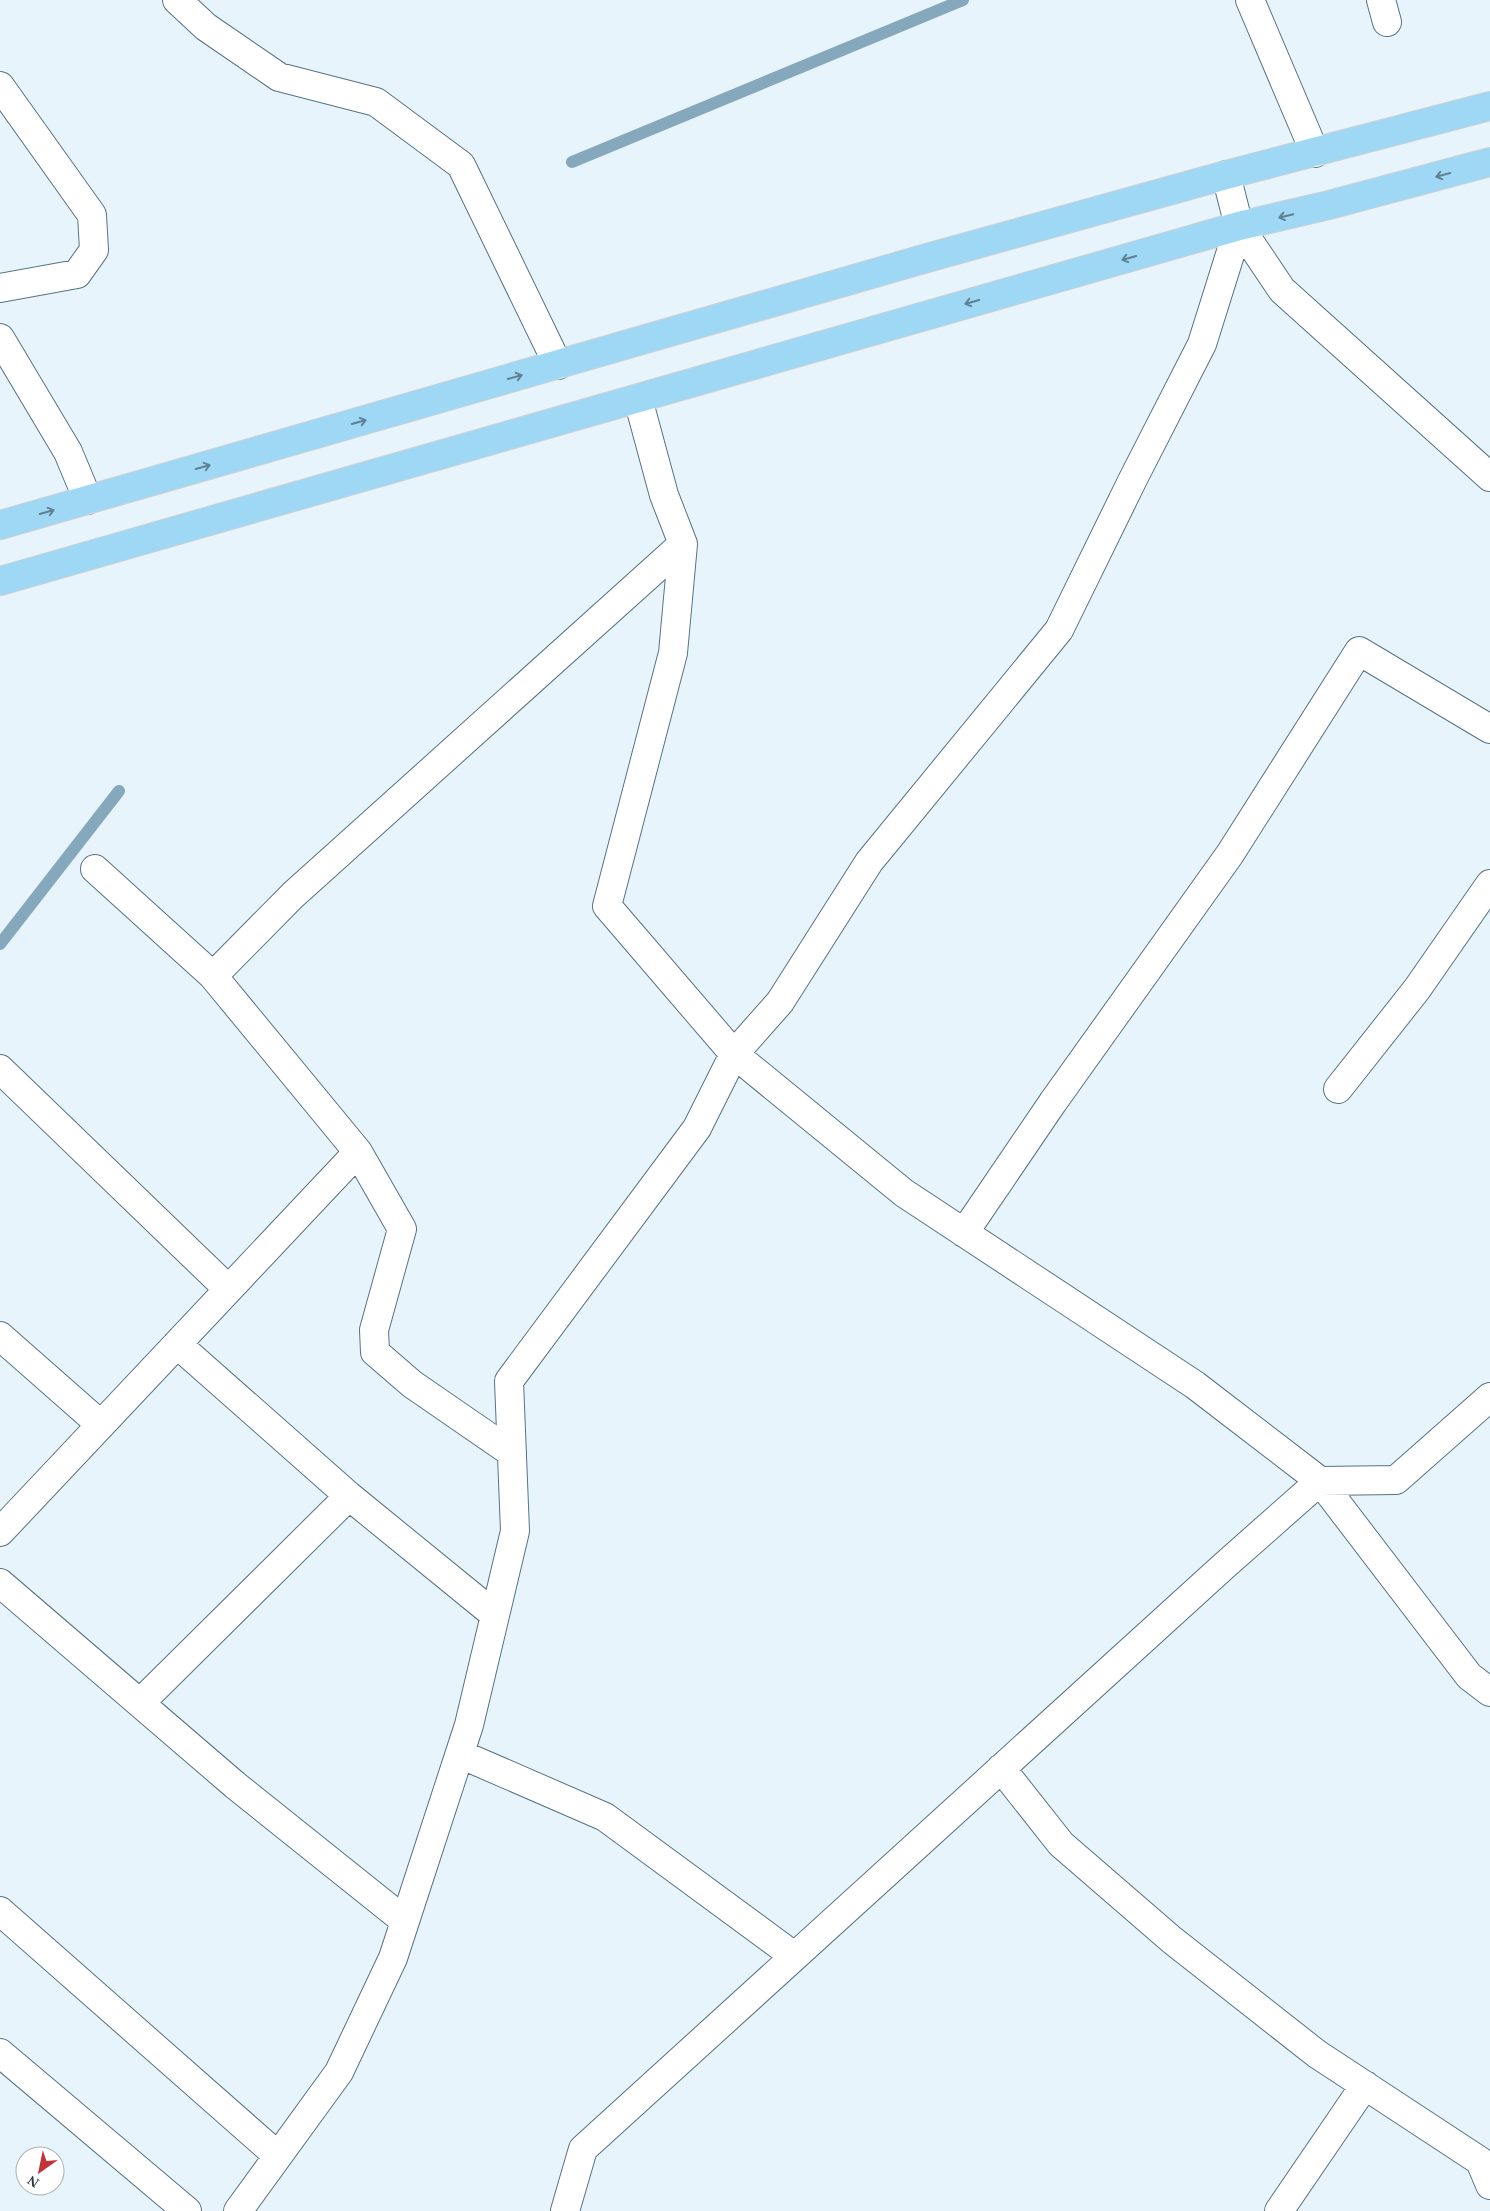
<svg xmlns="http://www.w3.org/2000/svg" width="1490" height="2211" viewBox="0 0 1490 2211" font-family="Georgia,serif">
  <rect width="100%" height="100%" fill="#e7f4fb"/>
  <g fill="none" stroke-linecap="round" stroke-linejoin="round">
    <path stroke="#85a8bc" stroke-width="12" d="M 572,162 L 963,0
      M 0,944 L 119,791"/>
    <g stroke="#567383" stroke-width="30">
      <path id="minor" d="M 177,0 L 206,27 L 279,77 L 376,102 L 461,165 L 558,365
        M 1250,0 L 1315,153
        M 1381,0 L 1387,22
        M 0,86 L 92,215 L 94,250 L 77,274 L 0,288
        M 1226,175 L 1239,226 L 1282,290 L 1490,477
        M 0,338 L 68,452 L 88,500
        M 638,399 L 664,495 L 683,544 L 673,653 L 607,906 L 734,1054 L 904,1193 L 1195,1385 L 1320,1481 L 1469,1676 L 1490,1692
        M 95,869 L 213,976 L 293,895 L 683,544
        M 213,976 L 358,1152 L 402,1229 L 374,1330 L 375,1352 L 412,1384 L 512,1453
        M 0,1069 L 228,1289
        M 1338,1089 L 1417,989 L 1490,884
        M 964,1233 L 1053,1102 L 1230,854 L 1359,651 L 1490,729
        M 0,1336 L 101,1425
        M 177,1344 L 349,1496 L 495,1615
        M 0,1532 L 358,1152
        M 0,1583 L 235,1785 L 405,1921
        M 140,1703 L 349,1496
        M 460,1754 L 605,1817 L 794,1956
        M 1001,1768 L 1061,1844 L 1172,1940 L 1317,2054 L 1480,2161 L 1490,2185
        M 0,1911 L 278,2156
        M 0,2053 L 187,2211
        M 238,2211 L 339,2072 L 393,1958 L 469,1725 L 515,1531 L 509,1381 L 697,1128 L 734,1054 L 780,1002 L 869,862 L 1059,630 L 1133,479 L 1202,344 L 1239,226
        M 565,2211 L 583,2149 L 1225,1565 L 1320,1481 L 1396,1480 L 1490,1397
        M 1279,2211 L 1365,2085"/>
    </g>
    <g stroke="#cdd0d2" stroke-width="30">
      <path id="major" d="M 0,525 L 927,258 L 1226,175 L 1490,106
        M 0,581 L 1239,226 L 1329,205 L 1490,162"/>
    </g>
    <use href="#minor" stroke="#fff" stroke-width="28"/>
    <use href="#major" stroke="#9ed8f5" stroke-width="28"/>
  </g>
  <defs><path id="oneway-shaft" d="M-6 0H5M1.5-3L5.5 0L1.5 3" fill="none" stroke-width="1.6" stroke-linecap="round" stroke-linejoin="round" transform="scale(1.25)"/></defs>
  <g stroke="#608193">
    <use href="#oneway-shaft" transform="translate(1443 175) rotate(165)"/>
    <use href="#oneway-shaft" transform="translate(1286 216) rotate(167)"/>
    <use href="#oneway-shaft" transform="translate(1129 258) rotate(164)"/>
    <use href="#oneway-shaft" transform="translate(972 302) rotate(164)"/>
    <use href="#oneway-shaft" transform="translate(515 377) rotate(-16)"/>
    <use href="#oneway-shaft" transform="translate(359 422) rotate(-16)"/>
    <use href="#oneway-shaft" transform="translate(203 467) rotate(-16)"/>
    <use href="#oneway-shaft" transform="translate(47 512) rotate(-16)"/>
  </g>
  <g transform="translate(40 2171) rotate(213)"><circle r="24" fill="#ffffff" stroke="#abb0b3"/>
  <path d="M0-4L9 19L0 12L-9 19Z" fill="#c23239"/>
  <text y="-8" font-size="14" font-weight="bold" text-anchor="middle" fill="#2e3a42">N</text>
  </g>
</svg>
